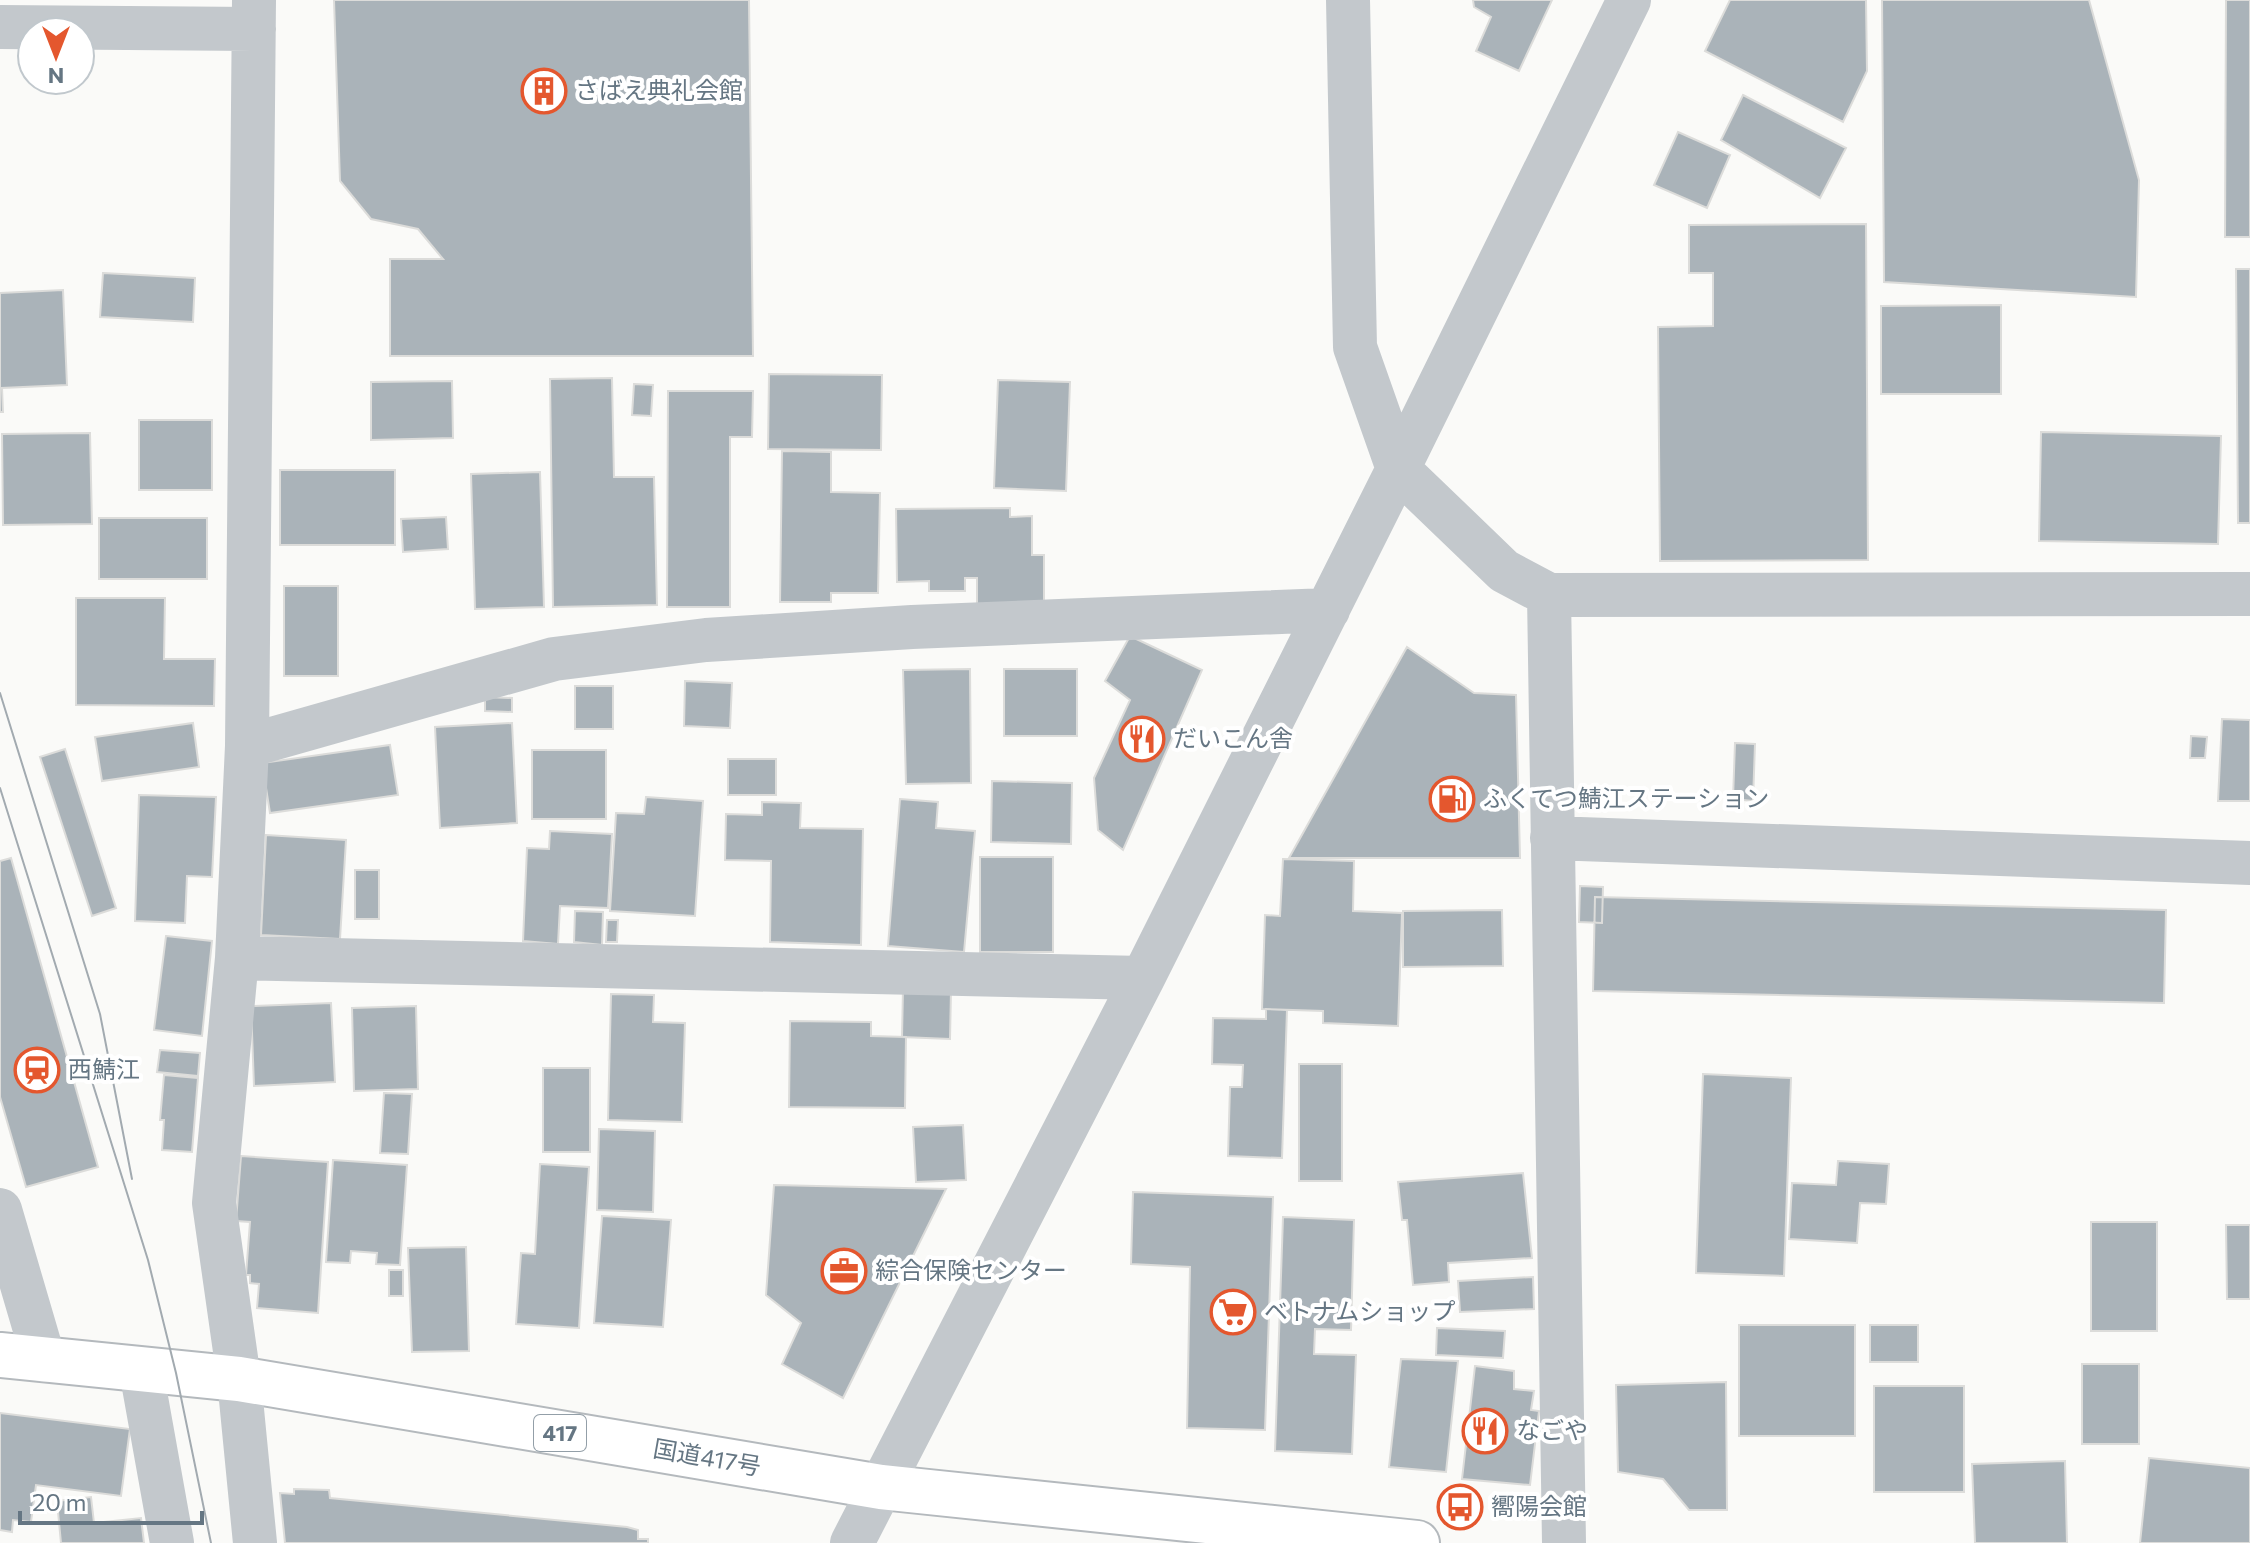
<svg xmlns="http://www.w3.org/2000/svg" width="2250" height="1543" viewBox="0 0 2250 1543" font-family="Commissioner,'Noto Sans JP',sans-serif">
  <rect width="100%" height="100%" fill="#fafaf8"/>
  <path fill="#aab3b9" stroke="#dcdcda" stroke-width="2" d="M 334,0 L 749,0 L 753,356 L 390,356 L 390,259 L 443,259 L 418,229 L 371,219 L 340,181 Z
    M 1473,0 L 1552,0 L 1519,71 L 1476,51 L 1491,17 L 1474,7 Z
    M 1730,0 L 1866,0 L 1867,71 L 1843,122 L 1705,51 Z
    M 1882,0 L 2089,0 L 2139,180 L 2136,297 L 1884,282 Z
    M 2226,0 L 2250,0 L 2250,237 L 2225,237 Z
    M 1743,95 L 1846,148 L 1820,198 L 1721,140 Z
    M 1678,132 L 1730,155 L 1707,208 L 1654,185 Z
    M 1866,224 L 1868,560 L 1660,561 L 1658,327 L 1713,326 L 1713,273 L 1689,273 L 1689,225 Z
    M 2236,269 L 2250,269 L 2250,523 L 2238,523 Z
    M 103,273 L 195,278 L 193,322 L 100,317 Z
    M 63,290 L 67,385 L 2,388 L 3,412 L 0,412 L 0,293 Z
    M 2001,305 L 2001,394 L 1881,394 L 1881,306 Z
    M 769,374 L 882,375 L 881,450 L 768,449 Z
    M 612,378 L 614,477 L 654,477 L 657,605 L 553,607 L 550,379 Z
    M 998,380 L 1070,382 L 1066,491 L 994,488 Z
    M 452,381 L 453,438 L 371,440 L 371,382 Z
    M 634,384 L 653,385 L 651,416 L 632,415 Z
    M 668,391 L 753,391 L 752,437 L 730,437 L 730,607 L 667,607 Z
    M 139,420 L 212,420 L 212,490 L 139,490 Z
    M 2041,432 L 2221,436 L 2218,544 L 2039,541 Z
    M 90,433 L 92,524 L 3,525 L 2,434 Z
    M 782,451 L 831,452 L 831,492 L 880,493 L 878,593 L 831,593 L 831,602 L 780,602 Z
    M 280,470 L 395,470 L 395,545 L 280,545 Z
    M 540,472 L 544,607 L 475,609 L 471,474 Z
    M 1010,508 L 1010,517 L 1032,516 L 1032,555 L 1044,555 L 1044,603 L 977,604 L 977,578 L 965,578 L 965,591 L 929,591 L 929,581 L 897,582 L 896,509 Z
    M 446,517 L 448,549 L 403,552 L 401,519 Z
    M 99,518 L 207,518 L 207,579 L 99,579 Z
    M 284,586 L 338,586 L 338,676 L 284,676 Z
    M 76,598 L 165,598 L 164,659 L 215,659 L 214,706 L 76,705 Z
    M 1130,636 L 1202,670 L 1123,850 L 1098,830 L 1094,778 L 1130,700 L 1105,681 Z
    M 1407,647 L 1474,693 L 1516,695 L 1520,858 L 1289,858 Z
    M 970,669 L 971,783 L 906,784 L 903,670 Z
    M 1004,669 L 1077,669 L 1077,736 L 1004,736 Z
    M 685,681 L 732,683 L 730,728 L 684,726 Z
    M 575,686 L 613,686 L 613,729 L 575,729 Z
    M 485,697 L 512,698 L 512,712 L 485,711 Z
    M 2222,719 L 2250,720 L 2250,801 L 2218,801 Z
    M 193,723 L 199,767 L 102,781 L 95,737 Z
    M 512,723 L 517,823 L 440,828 L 435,727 Z
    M 2191,736 L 2207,737 L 2205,758 L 2190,758 Z
    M 1735,743 L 1755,744 L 1753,801 L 1733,799 Z
    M 390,745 L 398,795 L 270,813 L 262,763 Z
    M 65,749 L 116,908 L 92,916 L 40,757 Z
    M 532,750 L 606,750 L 606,819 L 532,819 Z
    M 728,759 L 776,759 L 776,795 L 728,795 Z
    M 992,781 L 1072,783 L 1071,844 L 991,842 Z
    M 139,795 L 216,797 L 212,877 L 187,876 L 185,923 L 135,921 Z
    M 646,797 L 703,801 L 695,916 L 610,911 L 616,813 L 644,814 Z
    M 900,799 L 938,802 L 936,828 L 975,831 L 964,952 L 888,946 Z
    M 762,802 L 801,803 L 800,828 L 863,829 L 861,945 L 770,942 L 771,861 L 725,860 L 726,814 L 762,815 Z
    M 550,831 L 612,834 L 608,908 L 560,906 L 558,944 L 523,941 L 527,848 L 549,849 Z
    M 266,835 L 346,840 L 340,939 L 261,935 Z
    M 980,857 L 1053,857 L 1053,952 L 980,952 Z
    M 11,858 L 98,1167 L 26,1187 L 0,1097 L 0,861 Z
    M 1283,859 L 1354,861 L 1353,911 L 1402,913 L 1398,1026 L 1323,1023 L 1323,1011 L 1262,1009 L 1265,915 L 1280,916 Z
    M 355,870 L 379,870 L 379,919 L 355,919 Z
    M 1580,886 L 1603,887 L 1602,923 L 1579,922 Z
    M 1595,897 L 2166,910 L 2164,1003 L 1593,991 Z
    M 1502,910 L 1503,966 L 1403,967 L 1403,911 Z
    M 575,911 L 603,912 L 602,945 L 574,942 Z
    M 607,920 L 618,920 L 617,942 L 606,942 Z
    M 166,936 L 212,941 L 202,1036 L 154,1030 Z
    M 903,989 L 951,990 L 950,1039 L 902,1037 Z
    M 611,994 L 654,995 L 653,1022 L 685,1023 L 682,1122 L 608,1120 Z
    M 331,1003 L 335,1082 L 254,1086 L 251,1006 Z
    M 416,1006 L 418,1089 L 354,1091 L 352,1008 Z
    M 1266,1009 L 1287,1010 L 1282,1158 L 1228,1156 L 1230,1087 L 1242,1087 L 1243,1065 L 1212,1064 L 1213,1018 L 1266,1019 Z
    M 790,1021 L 871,1022 L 871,1036 L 906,1037 L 905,1108 L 789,1107 Z
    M 160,1050 L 200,1053 L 198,1076 L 157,1072 Z
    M 1299,1064 L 1342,1064 L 1342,1181 L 1299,1181 Z
    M 543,1068 L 590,1068 L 590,1152 L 543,1152 Z
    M 1703,1074 L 1791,1078 L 1784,1276 L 1696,1273 Z
    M 164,1075 L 198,1078 L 192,1152 L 162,1150 L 164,1120 L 160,1120 Z
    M 384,1093 L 412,1094 L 408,1154 L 380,1153 Z
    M 963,1125 L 966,1180 L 916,1182 L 913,1127 Z
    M 599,1129 L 655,1131 L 653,1212 L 597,1210 Z
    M 241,1156 L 328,1162 L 318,1313 L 257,1308 L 259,1284 L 250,1283 L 250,1275 L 246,1275 L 250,1222 L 236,1221 Z
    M 333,1160 L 407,1165 L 400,1265 L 376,1264 L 377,1253 L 351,1251 L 350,1263 L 326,1262 Z
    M 1838,1161 L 1889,1164 L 1886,1204 L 1860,1203 L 1857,1243 L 1789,1239 L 1792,1183 L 1836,1185 Z
    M 540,1164 L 589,1167 L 579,1328 L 516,1324 L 521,1253 L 535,1254 Z
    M 1523,1173 L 1532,1258 L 1448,1263 L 1449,1282 L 1413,1285 L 1407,1220 L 1402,1220 L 1398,1182 Z
    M 774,1185 L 946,1189 L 843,1398 L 782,1364 L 801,1323 L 766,1295 Z
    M 1133,1192 L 1273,1197 L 1265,1430 L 1187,1428 L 1190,1267 L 1131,1264 Z
    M 602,1216 L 671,1220 L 663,1327 L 594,1323 Z
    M 1283,1217 L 1354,1220 L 1351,1330 L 1315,1329 L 1314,1354 L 1356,1355 L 1352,1454 L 1275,1451 Z
    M 2091,1222 L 2157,1222 L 2157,1331 L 2091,1331 Z
    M 2226,1225 L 2250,1225 L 2250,1299 L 2227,1299 Z
    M 466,1247 L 469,1351 L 412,1352 L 408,1248 Z
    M 389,1270 L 403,1270 L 403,1296 L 389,1296 Z
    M 1533,1277 L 1534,1309 L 1460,1312 L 1458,1281 Z
    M 1739,1325 L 1855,1325 L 1855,1436 L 1739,1436 Z
    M 1870,1325 L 1918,1325 L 1918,1362 L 1870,1362 Z
    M 1437,1328 L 1505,1331 L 1503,1358 L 1436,1355 Z
    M 1401,1359 L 1458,1361 L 1446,1472 L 1389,1467 Z
    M 2082,1364 L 2139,1364 L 2139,1444 L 2082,1444 Z
    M 1475,1366 L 1514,1371 L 1514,1389 L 1534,1391 L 1531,1410 L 1539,1411 L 1530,1485 L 1462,1479 Z
    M 1726,1382 L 1727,1510 L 1689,1510 L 1663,1479 L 1618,1472 L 1616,1385 Z
    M 1874,1386 L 1964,1386 L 1964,1492 L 1874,1492 Z
    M 0,1413 L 130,1429 L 121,1496 L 36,1485 L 31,1522 L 13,1520 L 12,1532 L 0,1530 Z
    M 2149,1458 L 2250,1468 L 2250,1543 L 2140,1543 Z
    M 2065,1461 L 2067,1543 L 1975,1543 L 1972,1464 Z
    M 294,1489 L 329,1490 L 330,1498 L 627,1527 L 638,1530 L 638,1539 L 648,1539 L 648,1543 L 285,1543 L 280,1493 L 294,1494 Z
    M 91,1497 L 94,1523 L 141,1518 L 144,1543 L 61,1543 L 57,1501 Z"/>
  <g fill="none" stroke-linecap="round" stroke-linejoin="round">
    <g stroke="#b4b9bd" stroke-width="48">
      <path id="highway" d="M 0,1355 L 239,1379 L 881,1487 L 1417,1543"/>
    </g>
    <path stroke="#c3c8cc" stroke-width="44" d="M 254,0 L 247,746 L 237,958 L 214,1203 L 239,1379 L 255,1543
      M 1348,0 L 1355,347 L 1398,469 L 1504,571 L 1549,595 L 2250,594
      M 0,27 L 254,29
      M 1549,595 L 1564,1543
      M 247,746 L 554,659 L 706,640 L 912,627 L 1328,610
      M 1552,838 L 2250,863
      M 237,958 L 1143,978
      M 0,1210 L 44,1360
      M 141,1370 L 172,1543
      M 852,1543 L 1143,978 L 1398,469 L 1629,0"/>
    <use href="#highway" stroke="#fff" stroke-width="44"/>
    <path stroke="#a2aab0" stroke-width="2" d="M 0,693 L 100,1014 L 132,1179
      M 0,788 L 148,1260 L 176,1373 L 211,1543"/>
  </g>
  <defs>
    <g id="building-ring" transform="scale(2.3)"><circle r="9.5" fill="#fff" stroke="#e4572e" stroke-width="1.5"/><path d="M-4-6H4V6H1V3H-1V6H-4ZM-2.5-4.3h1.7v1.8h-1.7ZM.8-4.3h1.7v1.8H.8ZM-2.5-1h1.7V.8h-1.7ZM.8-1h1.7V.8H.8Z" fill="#e4572e"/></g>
    <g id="restaurant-ring" transform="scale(2.3)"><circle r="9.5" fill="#fff" stroke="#e4572e" stroke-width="1.5"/><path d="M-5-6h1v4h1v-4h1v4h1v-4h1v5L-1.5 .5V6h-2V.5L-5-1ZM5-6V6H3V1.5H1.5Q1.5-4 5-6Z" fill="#e4572e"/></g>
    <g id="fuel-ring" transform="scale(2.3)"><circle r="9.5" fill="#fff" stroke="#e4572e" stroke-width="1.5"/><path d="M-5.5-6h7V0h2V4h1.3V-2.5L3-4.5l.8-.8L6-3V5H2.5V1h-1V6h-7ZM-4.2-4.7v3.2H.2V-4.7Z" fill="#e4572e"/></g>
    <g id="station-ring" transform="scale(2.3)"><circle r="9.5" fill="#fff" stroke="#e4572e" stroke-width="1.5"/><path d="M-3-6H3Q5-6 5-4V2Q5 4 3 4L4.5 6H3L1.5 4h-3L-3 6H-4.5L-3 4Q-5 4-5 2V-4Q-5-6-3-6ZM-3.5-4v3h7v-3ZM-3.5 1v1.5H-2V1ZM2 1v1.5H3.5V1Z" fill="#e4572e"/></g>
    <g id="office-ring" transform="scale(2.3)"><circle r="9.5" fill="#fff" stroke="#e4572e" stroke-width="1.5"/><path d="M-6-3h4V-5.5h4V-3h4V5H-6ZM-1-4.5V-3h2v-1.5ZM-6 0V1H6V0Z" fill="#e4572e"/></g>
    <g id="supermarket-ring" transform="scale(2.3)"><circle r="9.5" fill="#fff" stroke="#e4572e" stroke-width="1.5"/><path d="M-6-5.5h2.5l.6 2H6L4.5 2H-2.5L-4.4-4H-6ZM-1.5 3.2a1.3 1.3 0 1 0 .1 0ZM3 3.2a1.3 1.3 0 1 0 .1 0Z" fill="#e4572e"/></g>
    <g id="bus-ring" transform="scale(2.3)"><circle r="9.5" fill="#fff" stroke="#e4572e" stroke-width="1.5"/><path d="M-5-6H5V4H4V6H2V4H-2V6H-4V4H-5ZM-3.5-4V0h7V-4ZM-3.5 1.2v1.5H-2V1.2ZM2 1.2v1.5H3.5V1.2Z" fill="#e4572e"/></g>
  </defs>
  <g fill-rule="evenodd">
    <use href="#building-ring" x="544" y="91"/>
    <use href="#restaurant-ring" x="1142" y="739"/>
    <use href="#fuel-ring" x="1452" y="799"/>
    <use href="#station-ring" x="37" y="1070"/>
    <use href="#office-ring" x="844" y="1271"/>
    <use href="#supermarket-ring" x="1233" y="1312"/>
    <use href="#restaurant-ring" x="1485" y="1431"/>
    <use href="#bus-ring" x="1460" y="1507"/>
  </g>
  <g text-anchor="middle" stroke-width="8" stroke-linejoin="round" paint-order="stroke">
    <rect fill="#fff" stroke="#939fa8" stroke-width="2" x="534" y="1415" width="52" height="36" rx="6"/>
    <g font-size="22" font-weight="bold" fill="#657683">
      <text x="560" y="1441">417</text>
    </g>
    <g font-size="24" fill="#657683" stroke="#fff" text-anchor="start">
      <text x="575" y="99">さばえ典礼会館</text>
      <text x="1173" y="747">だいこん舎</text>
      <text x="1483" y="807">ふくてつ鯖江ステーション</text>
      <text x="68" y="1078">西鯖江</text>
      <text x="875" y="1279">綜合保険センター</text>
      <text x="1264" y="1320">ベトナムショップ</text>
      <text x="1516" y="1439">なごや</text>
      <text x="1491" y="1515">嚮陽会館</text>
    </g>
    <g font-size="24" fill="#657683" stroke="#fff">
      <text transform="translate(707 1458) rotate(10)" y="8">国道417号</text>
    </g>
  </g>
  <g transform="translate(56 56) rotate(180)"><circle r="38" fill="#ffffff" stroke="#c1c8cd" stroke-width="2"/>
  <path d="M0-6L14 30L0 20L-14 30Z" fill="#e4572e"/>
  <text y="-12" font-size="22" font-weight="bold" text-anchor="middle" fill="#657683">N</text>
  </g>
  <path d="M20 1511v12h182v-12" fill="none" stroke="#657683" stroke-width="4"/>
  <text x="32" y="1511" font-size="24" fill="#657683" stroke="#ffffff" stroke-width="6" paint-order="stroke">20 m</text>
</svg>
